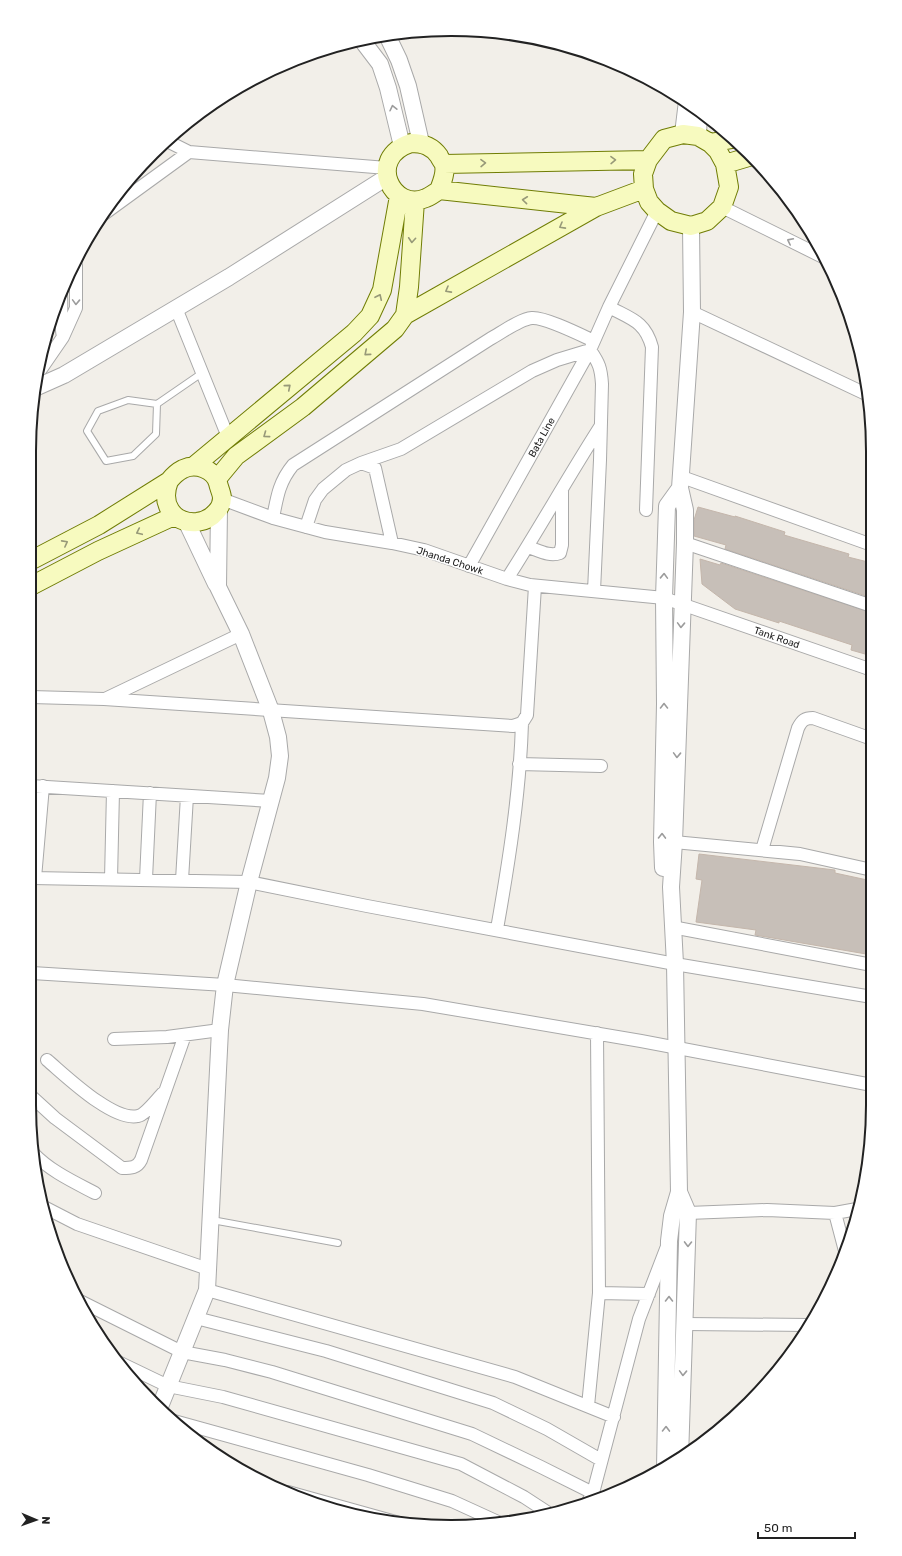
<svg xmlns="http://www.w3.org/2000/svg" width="902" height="1556" viewBox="0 0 902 1556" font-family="Rubik,sans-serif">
  <rect width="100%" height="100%" fill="#f2efe9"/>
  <path fill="#c7bfb8" stroke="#c4b6ab" d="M 698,507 L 735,517 L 735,516 L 785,532 L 784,535 L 849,554 L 848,557 L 872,563 L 872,598 L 725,549 L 726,545 L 694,536 L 694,520 Z
    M 700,559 L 720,565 L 721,563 L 872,613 L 872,656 L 851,650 L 852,645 L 779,621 L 779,623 L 735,609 L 702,584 Z
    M 699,854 L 835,870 L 835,873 L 872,881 L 872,955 L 755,935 L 756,930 L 696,922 L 702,880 L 696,879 Z"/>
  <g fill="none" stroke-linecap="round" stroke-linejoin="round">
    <g stroke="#a9a9a9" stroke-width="8">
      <path id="service" d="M 157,404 L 128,400 L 98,411 L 87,431 L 106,461 L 133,456 L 156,434 L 157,404 L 202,373
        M 212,1220 L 338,1243"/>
    </g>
    <g stroke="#a9a9a9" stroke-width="14">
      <path id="minor" d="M 167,141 L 189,152 L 387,168
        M 722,207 L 825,258
        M 101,216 L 189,152
        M 61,295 C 62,310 60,323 63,337
        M 609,307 C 631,319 645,321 652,347 L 646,510
        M 176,308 L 228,437
        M 692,312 L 866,394
        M 41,369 L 63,337 L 76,308 L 76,265
        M 361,463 L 375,468 L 392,543
        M 682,477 L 872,545
        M 222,499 L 273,518 L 325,532 L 392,543 L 424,550 L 507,579 L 530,585 L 664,598 L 872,670
        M 273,518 C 277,497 279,482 293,465 L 490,339 C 501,333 520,319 532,318 C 545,317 581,335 594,341
        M 306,527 L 315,500 L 323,489 L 346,470 L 361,463 L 401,449 L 532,371 L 557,360 L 590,350 C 599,363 601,368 602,384 L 600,460 L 594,591
        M 685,543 L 872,606
        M 528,547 C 538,550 549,557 560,553 L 562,545 L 562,489
        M 469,566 L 590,350 L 609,307 L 657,211
        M 507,579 C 539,529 568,477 600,427
        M 31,697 L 104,699 L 513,726 L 522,723 L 527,715 L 535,586
        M 105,699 L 241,634
        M 519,764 L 601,766
        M 31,786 L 271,801
        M 674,842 L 800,854 L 872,870
        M 762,850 L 798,728 C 802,720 805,718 813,718 L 872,739
        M 32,878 L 249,882 L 367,906 L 675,964 L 872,997
        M 35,878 L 43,786
        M 111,879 L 113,791
        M 146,879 L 150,793
        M 182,880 L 187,796
        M 672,927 L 872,965
        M 497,929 C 509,861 520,792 522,723
        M 32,973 L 225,985 L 423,1004 L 641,1041 L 872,1085
        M 114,1039 L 167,1037 L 220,1030
        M 47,1060 C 65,1075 113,1122 138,1116 C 145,1115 157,1099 163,1093
        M 32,1097 L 55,1118 L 122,1168 C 131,1168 137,1168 141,1160 L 185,1035
        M 33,1153 C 50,1171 74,1182 95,1193
        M 44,1207 L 77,1224 L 208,1269
        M 688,1213 L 767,1210 L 835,1213 L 857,1209
        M 835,1213 L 845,1251
        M 207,1290 L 515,1377 L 614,1417
        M 599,1293 L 649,1294
        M 78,1300 L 182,1352 L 225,1360 L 272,1372 L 472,1434 L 541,1467 L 593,1493
        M 196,1318 L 326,1351 L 493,1403 L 547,1429 L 601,1460
        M 685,1324 L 809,1325
        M 116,1361 L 168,1386 L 223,1397 L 461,1464 L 524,1497 L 547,1512
        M 588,1406 L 599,1293 L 597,1033
        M 174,1421 L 368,1475 L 452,1501 L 498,1522
        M 288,1492 L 403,1524
        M 586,1505 L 593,1493 L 639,1319 L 666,1249"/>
    </g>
    <g stroke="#a9a9a9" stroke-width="18">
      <path id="tertiary" d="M 387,35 L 399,60 L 408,86 L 421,143
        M 361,39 L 380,64 L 388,88 L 402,146
        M 683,134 L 687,101
        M 698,136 L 699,111
        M 37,387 L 64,375 L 229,277 L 387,177
        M 187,523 L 216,584
        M 663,868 L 662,842 L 665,704 L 664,598 L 667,506 L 680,488
        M 679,1192 L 688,1213 L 680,1458
        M 159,1409 L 207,1290 L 220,1030 L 225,985 L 249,882 L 277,778 L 280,756 L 278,737 L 271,711 L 241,634 L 218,587 L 219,508
        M 665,1468 L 669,1241 L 672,1216 L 679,1192 L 675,964 L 671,887 L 674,842 L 685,543 L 685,510 L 680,488 L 692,312 L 691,226"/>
    </g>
    <g stroke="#707d05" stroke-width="20">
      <path id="secondary" d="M 683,134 L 698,136 L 710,143 L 718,151 L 725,164 L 729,187 L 722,207 L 707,221 L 691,226 L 671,221 L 657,211 L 649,202 L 644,189 L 643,174 L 648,160 L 664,139 Z
        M 411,143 C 423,143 432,146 439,156 C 440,159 443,162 444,165 C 446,173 442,182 439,190 C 435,193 431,196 426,198 C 393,213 365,158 411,143 Z
        M 710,143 L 732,139
        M 444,164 L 648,160
        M 725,164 L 752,156
        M 439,190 L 596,207 L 644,189
        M 405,315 L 596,207
        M 194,466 L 354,333 L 370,316 L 382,290 L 399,196
        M 217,479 L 236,456 L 303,407 L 395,329 L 405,315 L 409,287 L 415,201
        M 30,561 L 99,525 L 169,481 C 173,476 177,472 183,469 C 196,463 214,469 218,483 C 219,488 222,494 222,498 C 222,503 219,509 216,512 C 211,518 205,521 197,522 C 173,524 160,504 169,481
        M 31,586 L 98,551 L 174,516"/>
    </g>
    <use href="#service" stroke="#fff" stroke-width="6"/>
    <use href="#minor" stroke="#fff" stroke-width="12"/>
    <use href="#tertiary" stroke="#fff" stroke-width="16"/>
    <use href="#secondary" stroke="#f7fabf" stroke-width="18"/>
  </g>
  <defs><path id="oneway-chevron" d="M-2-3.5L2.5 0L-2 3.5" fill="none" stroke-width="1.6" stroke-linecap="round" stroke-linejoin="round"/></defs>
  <g stroke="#9c9c9c">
    <use href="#oneway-chevron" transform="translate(393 108) rotate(-103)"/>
    <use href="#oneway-chevron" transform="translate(790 241) rotate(-153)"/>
    <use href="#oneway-chevron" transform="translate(76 302) rotate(92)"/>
    <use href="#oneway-chevron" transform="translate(664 576) rotate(-88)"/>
    <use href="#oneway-chevron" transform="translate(681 625) rotate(92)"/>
    <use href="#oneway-chevron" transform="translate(664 706) rotate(-90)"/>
    <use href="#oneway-chevron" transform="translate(677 755) rotate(92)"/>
    <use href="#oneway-chevron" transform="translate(662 836) rotate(-89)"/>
    <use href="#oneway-chevron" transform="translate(688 1244) rotate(91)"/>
    <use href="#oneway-chevron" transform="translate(669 1299) rotate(-90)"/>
    <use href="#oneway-chevron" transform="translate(683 1373) rotate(92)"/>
    <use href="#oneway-chevron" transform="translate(666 1429) rotate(-89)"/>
  </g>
  <g stroke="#979978">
    <use href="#oneway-chevron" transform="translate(613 160) rotate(-1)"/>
    <use href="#oneway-chevron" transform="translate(483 163) rotate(-1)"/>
    <use href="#oneway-chevron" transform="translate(525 200) rotate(-174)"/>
    <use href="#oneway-chevron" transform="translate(562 226) rotate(151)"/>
    <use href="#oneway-chevron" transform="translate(412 240) rotate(94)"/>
    <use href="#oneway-chevron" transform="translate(448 290) rotate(151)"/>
    <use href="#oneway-chevron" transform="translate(379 297) rotate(-65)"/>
    <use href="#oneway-chevron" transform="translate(367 353) rotate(140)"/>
    <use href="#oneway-chevron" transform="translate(288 387) rotate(-40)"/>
    <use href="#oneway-chevron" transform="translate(266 435) rotate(144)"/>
    <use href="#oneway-chevron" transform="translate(139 532) rotate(155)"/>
    <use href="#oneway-chevron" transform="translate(65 543) rotate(-28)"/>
  </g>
  <g text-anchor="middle" stroke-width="3" stroke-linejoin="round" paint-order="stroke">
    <g font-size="10" fill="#222" stroke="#fff">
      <text transform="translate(541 437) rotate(-61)" y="4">Bata Line</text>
      <text transform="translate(450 560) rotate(18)" y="4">Jhanda Chowk</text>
      <text transform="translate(777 637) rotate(19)" y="4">Tank Road</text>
    </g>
  </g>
  <path d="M0 0H902V1556H0ZM451 36H451A415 415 0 0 1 866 451V1105A415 415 0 0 1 451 1520H451A415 415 0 0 1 36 1105V451A415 415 0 0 1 451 36Z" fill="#fff" fill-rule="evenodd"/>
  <path fill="none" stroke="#222" stroke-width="2" d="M451 36H451A415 415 0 0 1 866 451V1105A415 415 0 0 1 451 1520H451A415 415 0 0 1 36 1105V451A415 415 0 0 1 451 36Z"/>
  <g transform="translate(36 1520) rotate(92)" stroke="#ffffff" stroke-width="3" paint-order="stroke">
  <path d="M0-3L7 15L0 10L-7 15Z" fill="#222222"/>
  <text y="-6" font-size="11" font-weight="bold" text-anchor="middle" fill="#222222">N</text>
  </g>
  <path d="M758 1532v6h97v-6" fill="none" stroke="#222222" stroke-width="2"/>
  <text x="764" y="1532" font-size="12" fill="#222222" stroke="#ffffff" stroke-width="3" paint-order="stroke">50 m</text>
</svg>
